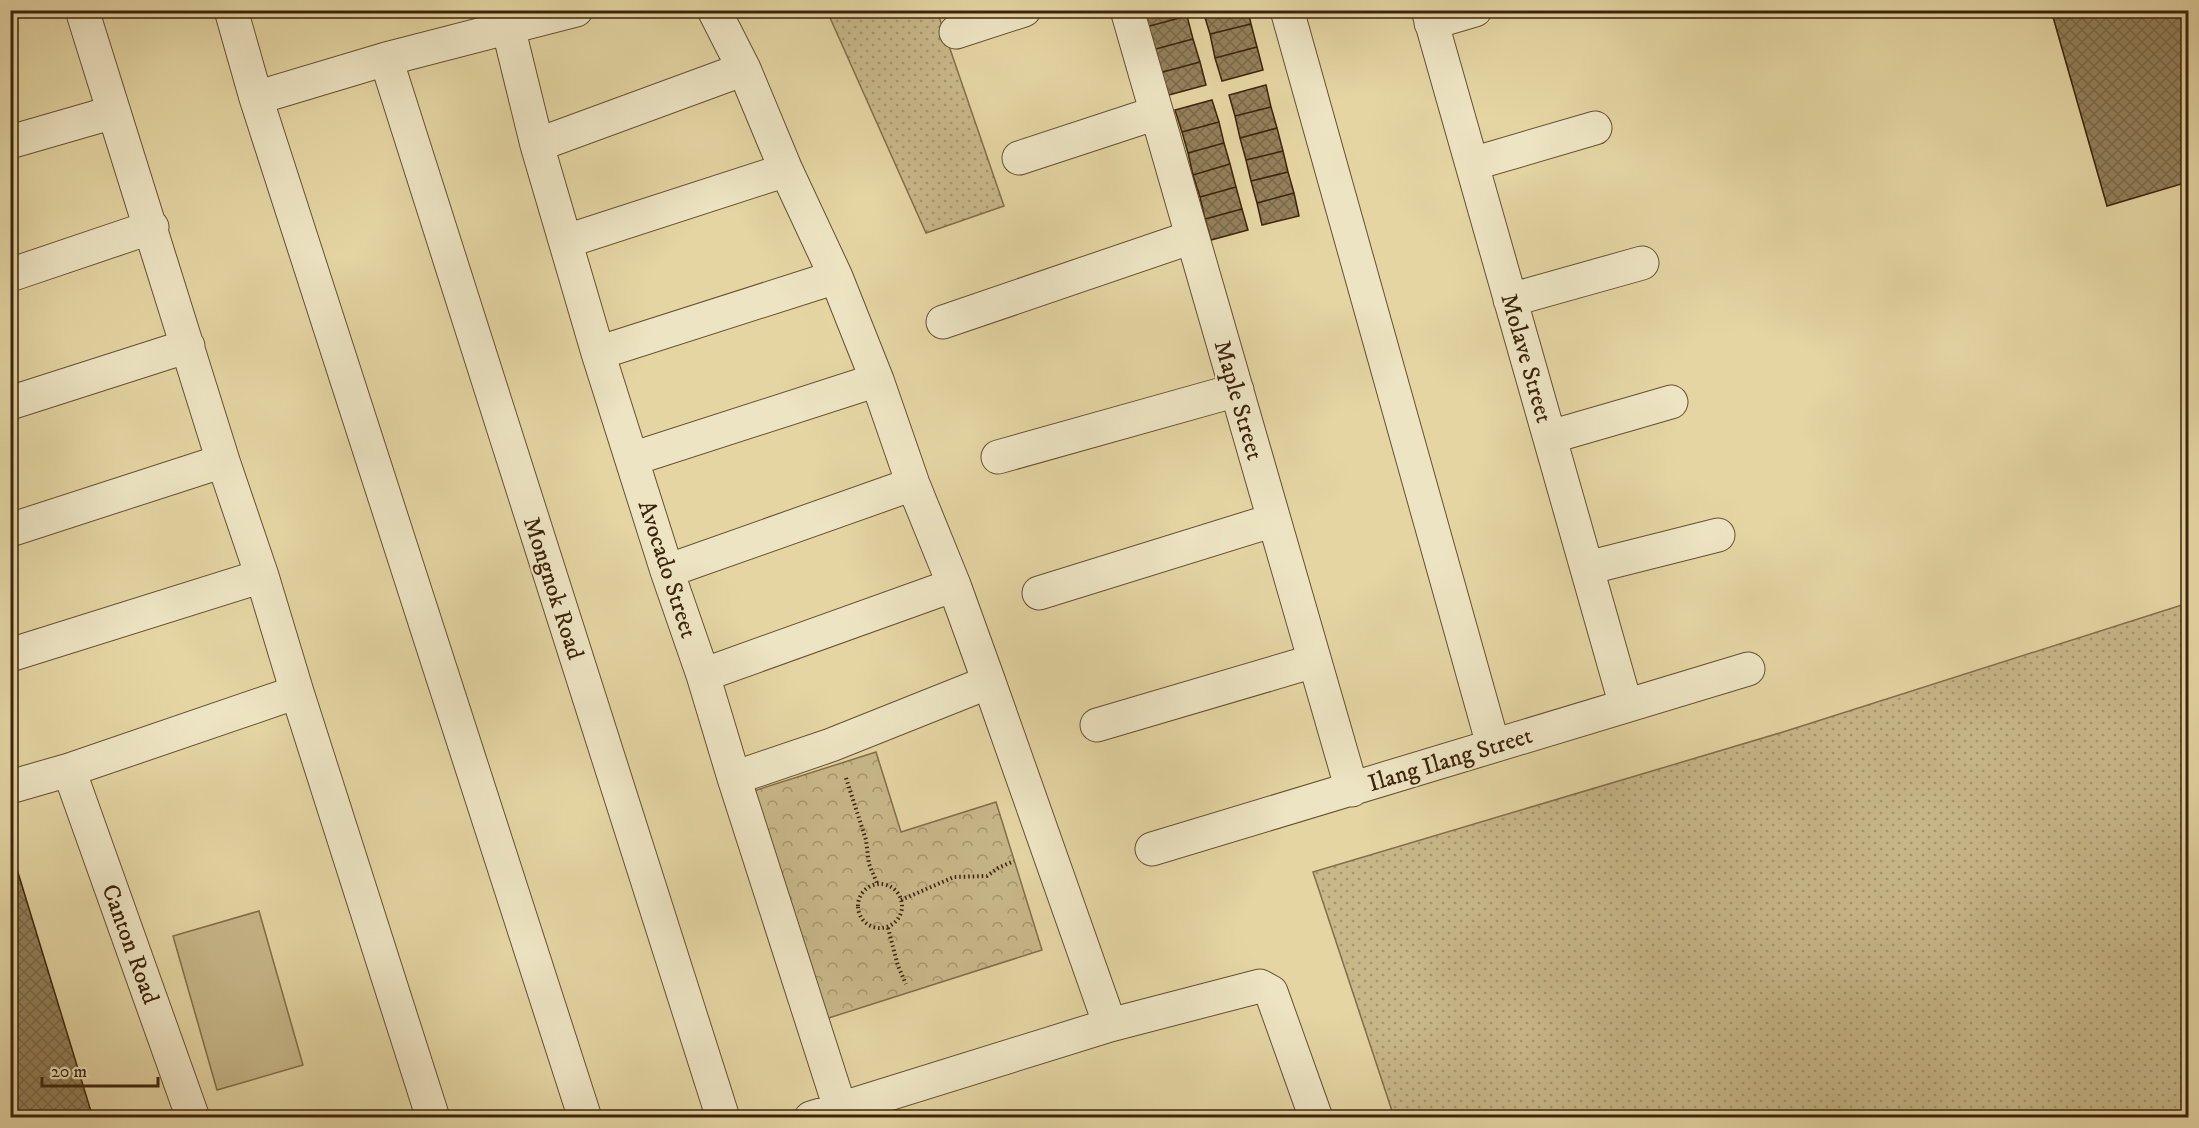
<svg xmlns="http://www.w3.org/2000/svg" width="2199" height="1128" viewBox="0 0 2199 1128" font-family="'IM FELL DW Pica',serif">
  <defs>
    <pattern id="grass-dots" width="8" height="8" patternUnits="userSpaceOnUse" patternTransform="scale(1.5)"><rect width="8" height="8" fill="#c7b789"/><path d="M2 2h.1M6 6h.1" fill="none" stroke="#a3956e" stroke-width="1.8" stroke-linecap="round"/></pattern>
    <pattern id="park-crowns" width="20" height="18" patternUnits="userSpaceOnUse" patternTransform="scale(1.5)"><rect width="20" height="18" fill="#c7b789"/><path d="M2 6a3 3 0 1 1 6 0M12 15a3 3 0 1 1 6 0" fill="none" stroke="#a3956e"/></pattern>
    <pattern id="building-cross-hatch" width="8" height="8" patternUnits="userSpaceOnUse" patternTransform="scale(1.5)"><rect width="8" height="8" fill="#93805a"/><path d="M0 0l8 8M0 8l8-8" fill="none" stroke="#796949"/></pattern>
  </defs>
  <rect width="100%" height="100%" fill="#e4d5a3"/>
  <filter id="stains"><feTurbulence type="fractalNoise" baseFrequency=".00333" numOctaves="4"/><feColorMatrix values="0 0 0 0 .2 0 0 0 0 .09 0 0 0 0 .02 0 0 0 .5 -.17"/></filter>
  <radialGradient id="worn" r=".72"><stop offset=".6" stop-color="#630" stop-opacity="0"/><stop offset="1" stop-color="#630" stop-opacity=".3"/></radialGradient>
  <path fill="url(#grass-dots)" stroke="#826e4a" stroke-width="1.5" d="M 827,11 L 937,11 L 1004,206 L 926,233 Z
    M 2188,603 L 2188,1117 L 1394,1117 L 1313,872 L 1783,732 Z"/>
  <path fill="url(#park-crowns)" stroke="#826e4a" stroke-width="1.5" d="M 876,752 L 901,832 L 996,802 L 1042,950 L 813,1023 L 741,795 Z"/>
  <path fill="#c7b789" stroke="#826e4a" stroke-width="1.5" d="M 259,911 L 303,1065 L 217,1090 L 173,936 Z"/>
  <path fill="url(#building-cross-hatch)" stroke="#3c240b" stroke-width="1.5" d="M 1142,10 L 1186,10 L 1187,16 L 1146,27 Z
    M 1248,10 L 1251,24 L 1210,34 L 1203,11 Z
    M 2051,10 L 2188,10 L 2188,182 L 2107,206 Z
    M 1187,16 L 1193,39 L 1152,50 L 1146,27 Z
    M 1251,24 L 1257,47 L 1215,58 L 1210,34 Z
    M 1193,39 L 1200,62 L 1159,73 L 1152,50 Z
    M 1257,47 L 1263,70 L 1222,81 L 1215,58 Z
    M 1200,62 L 1206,85 L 1165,96 L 1159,73 Z
    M 1266,85 L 1271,107 L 1235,116 L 1229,95 Z
    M 1212,100 L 1219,122 L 1182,132 L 1175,110 Z
    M 1271,107 L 1277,128 L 1240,138 L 1235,116 Z
    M 1219,122 L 1224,143 L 1188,153 L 1182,132 Z
    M 1277,128 L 1283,151 L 1246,160 L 1240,138 Z
    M 1224,143 L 1230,164 L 1193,175 L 1188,153 Z
    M 1283,151 L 1288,172 L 1251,181 L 1246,160 Z
    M 1230,164 L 1236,187 L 1200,197 L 1193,175 Z
    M 1288,172 L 1294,193 L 1257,203 L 1251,181 Z
    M 1236,187 L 1242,209 L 1205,219 L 1200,197 Z
    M 1294,193 L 1299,216 L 1262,225 L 1257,203 Z
    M 1242,209 L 1248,230 L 1211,240 L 1205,219 Z
    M 16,866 L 93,1118 L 10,1118 L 10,868 Z"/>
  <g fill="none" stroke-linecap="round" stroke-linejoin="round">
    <g stroke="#665031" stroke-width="35">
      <path id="minor" d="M 82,10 L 223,461 L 262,576 L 297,692 L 433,1118
        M 231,10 L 256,98 L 585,1118
        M 714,10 L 744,69 L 786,170 L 836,277 L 877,380 L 913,484 L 954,585 L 989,682 L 1110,1025
        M 1127,10 L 1352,790
        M 1287,10 L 1493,745
        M 1428,10 L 1626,706
        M 1431,23 L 1475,10
        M 508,27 L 537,145 L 598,353 L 667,571 L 703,675 L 734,778 L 840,1108
        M 956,32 L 1024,10
        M 386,59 L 723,1118
        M 256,98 L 386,59 L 576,10
        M 10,142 L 114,112
        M 537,145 L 744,69
        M 1019,158 L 1156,113
        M 1472,164 L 1595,128
        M 567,241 L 786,170
        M 10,275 L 152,227
        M 1510,300 L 1642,263
        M 943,322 L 1192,237
        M 598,353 L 836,277
        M 10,403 L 188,346
        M 1550,437 L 1671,402
        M 998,457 L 1237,390
        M 632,459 L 877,380
        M 10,530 L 223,461
        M 1587,568 L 1718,535
        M 667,571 L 913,484
        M 1039,593 L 1274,520
        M 10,655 L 262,576
        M 703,675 L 954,585
        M 1097,725 L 1314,661
        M 69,770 L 193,1118
        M 734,778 L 831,745 L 989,682
        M 10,787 L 69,770 L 297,692
        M 1152,849 L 1748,669
        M 811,1118 L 1110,1025 L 1260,986 L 1271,992 L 1316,1118"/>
    </g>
    <path stroke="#3c240b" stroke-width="4" stroke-dasharray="1.5 3" stroke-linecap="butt" d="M 846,778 L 866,840 L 869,864 L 877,883
      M858 906a22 22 0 1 1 44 0a22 22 0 1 1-44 0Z
      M 901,900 L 954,877 L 987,876 L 998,868 L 1014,861
      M 888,928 L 898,966 L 906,984"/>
    <use href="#minor" stroke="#ede4c3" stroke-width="33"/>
  </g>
  <g text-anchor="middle" stroke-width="4.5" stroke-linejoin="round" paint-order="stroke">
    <g font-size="24" fill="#3c240b" stroke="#ede4c3">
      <text transform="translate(1527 358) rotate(74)" y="8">Molave Street</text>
      <text transform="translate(1239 400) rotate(74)" y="8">Maple Street</text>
      <text transform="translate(668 569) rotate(72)" y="8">Avocado Street</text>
      <text transform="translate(554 588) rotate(72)" y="8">Mongnok Road</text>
      <text transform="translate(1450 759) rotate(-17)" y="8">Ilang Ilang Street</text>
      <text transform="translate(131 944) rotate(70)" y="8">Canton Road</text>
    </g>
  </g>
  <rect width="2199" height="1128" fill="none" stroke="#e4d5a3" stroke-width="36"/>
  <rect x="12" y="12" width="2175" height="1104" fill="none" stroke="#3c240b" stroke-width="3"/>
  <rect x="18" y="18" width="2163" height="1092" fill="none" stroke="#3c240b" stroke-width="1.5"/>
  <path d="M42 1077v9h116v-9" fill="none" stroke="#3c240b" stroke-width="3"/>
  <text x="51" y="1077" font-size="18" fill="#3c240b" stroke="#ede4c3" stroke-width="4.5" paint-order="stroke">20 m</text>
  <rect width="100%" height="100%" filter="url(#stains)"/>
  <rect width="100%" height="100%" fill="url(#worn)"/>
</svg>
